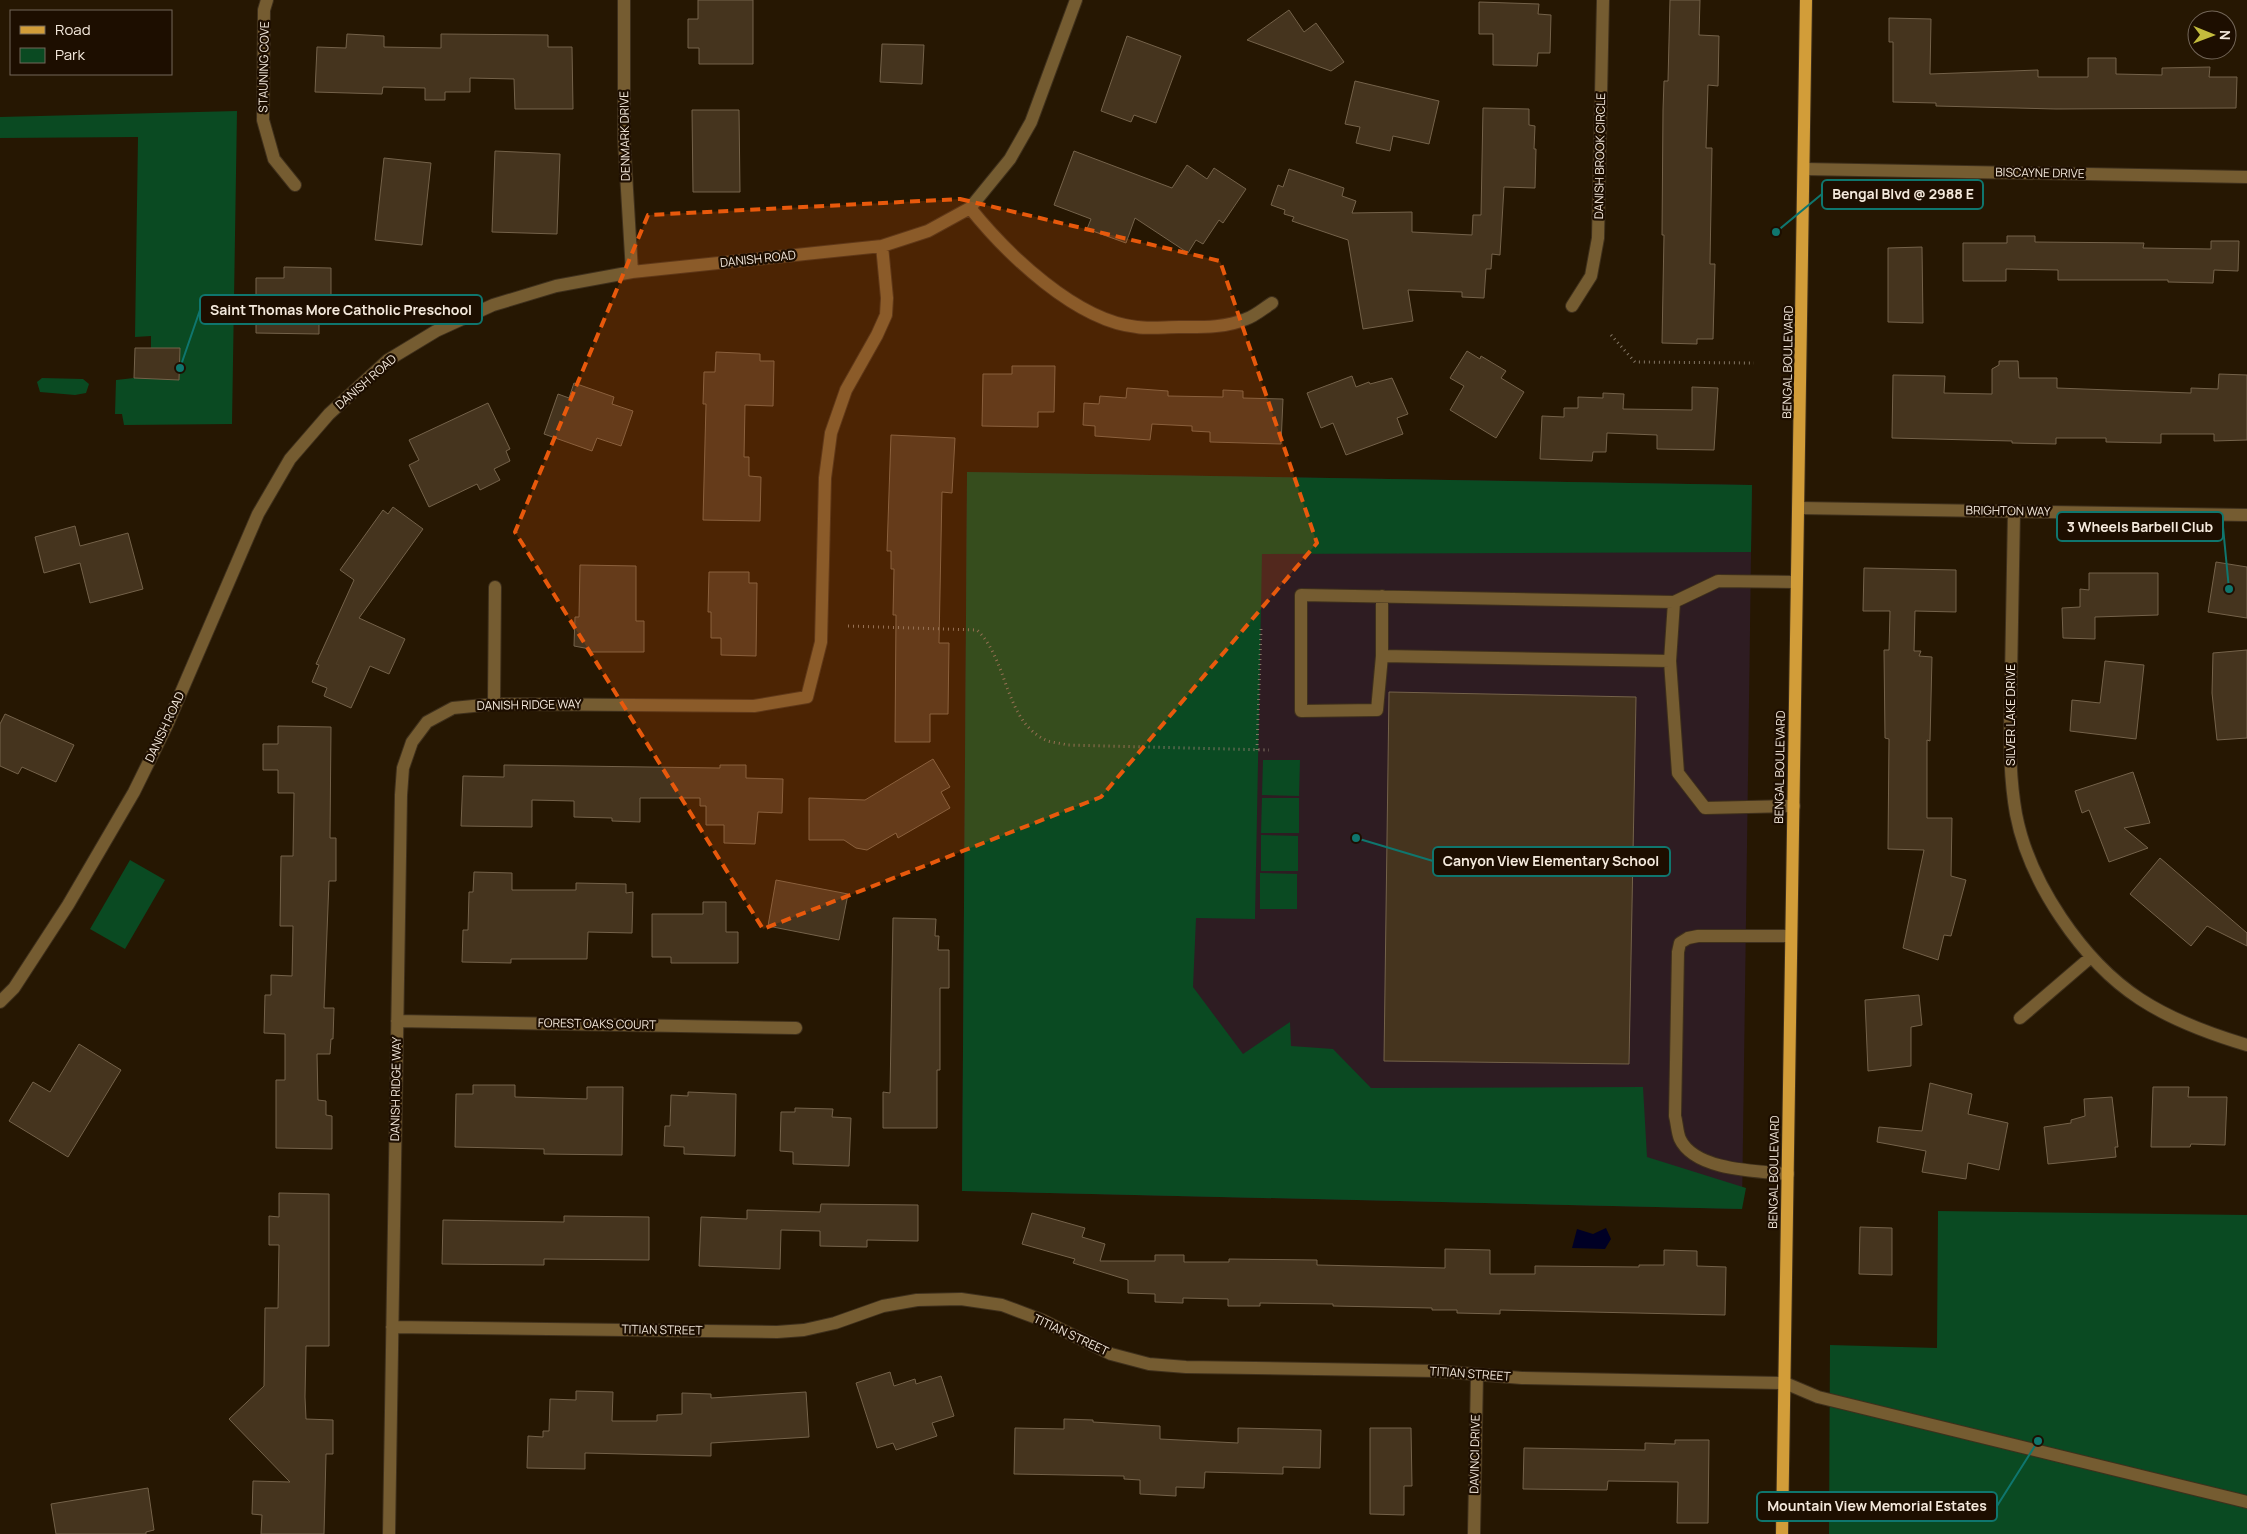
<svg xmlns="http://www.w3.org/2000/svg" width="2247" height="1534" viewBox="0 0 2247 1534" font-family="Manrope,sans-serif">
  <rect width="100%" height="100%" fill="#261702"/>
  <path fill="#2e1c22" d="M 967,472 L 1752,485 L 1742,1209 L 962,1191 Z"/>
  <path fill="#0a4a22" d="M 237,111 L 232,424 L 124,425 L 122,414 L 115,414 L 116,380 L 134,378 L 179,379 L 180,348 L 151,348 L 151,336 L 135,337 L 138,137 L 0,138 L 0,117 Z
    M 42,378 L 83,379 L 89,384 L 86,393 L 75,395 L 40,392 L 37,382 Z
    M 967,472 L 1752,485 L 1751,552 L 1262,554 L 1255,919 L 1196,918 L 1193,987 L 1243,1054 L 1290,1022 L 1291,1046 L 1333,1049 L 1371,1088 L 1643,1087 L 1647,1157 L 1746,1188 L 1742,1209 L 962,1191 Z
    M 1263,760 L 1300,760 L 1299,796 L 1262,795 Z
    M 1262,798 L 1299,798 L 1299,833 L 1261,833 Z
    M 1261,835 L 1298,836 L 1298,871 L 1261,871 Z
    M 130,860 L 165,880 L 125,949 L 90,929 Z
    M 1260,873 L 1297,874 L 1297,909 L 1260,909 Z
    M 1938,1211 L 2247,1215 L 2247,1534 L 1829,1534 L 1830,1345 L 1937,1348 Z"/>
  <path fill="#000025" d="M 1606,1228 L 1611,1239 L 1605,1249 L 1572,1248 L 1577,1229 L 1593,1234 Z"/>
  <path fill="#45341e" stroke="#74624a" d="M 698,0 L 753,0 L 753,64 L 699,64 L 699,48 L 688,48 L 688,19 L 698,19 Z
    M 1670,0 L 1700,0 L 1699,35 L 1719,36 L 1718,86 L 1708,85 L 1706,148 L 1712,148 L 1710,264 L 1715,264 L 1713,339 L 1697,339 L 1697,344 L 1662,343 L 1664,235 L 1662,235 L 1663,110 L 1664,81 L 1668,81 Z
    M 1479,2 L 1539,4 L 1538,14 L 1551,15 L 1550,53 L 1538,53 L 1537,66 L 1493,65 L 1493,34 L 1479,34 Z
    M 1289,10 L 1304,32 L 1316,23 L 1344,62 L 1331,71 L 1247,40 Z
    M 1889,18 L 1931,19 L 1930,74 L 2038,70 L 2038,77 L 2088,77 L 2088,58 L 2116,58 L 2116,74 L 2162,75 L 2162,68 L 2210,67 L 2209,77 L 2237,77 L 2236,108 L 2056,109 L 1936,106 L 1936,103 L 1893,102 L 1893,42 L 1889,42 Z
    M 347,34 L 384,36 L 384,47 L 441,48 L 441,34 L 548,35 L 548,47 L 572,47 L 573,109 L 515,109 L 514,79 L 470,78 L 470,92 L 445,92 L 445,100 L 425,100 L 425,88 L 383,87 L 382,94 L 315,92 L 317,47 L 346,48 Z
    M 1127,36 L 1181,56 L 1156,123 L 1134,115 L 1131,122 L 1101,111 Z
    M 882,44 L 924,45 L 922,84 L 880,82 Z
    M 1355,81 L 1439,101 L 1429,144 L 1393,136 L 1390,151 L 1356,143 L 1360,127 L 1345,124 Z
    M 1483,108 L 1529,109 L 1529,125 L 1535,126 L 1534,149 L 1536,149 L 1535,188 L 1504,187 L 1500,255 L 1492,254 L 1491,269 L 1486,269 L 1484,298 L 1462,297 L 1462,292 L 1408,290 L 1413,321 L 1363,329 L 1348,240 L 1292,221 L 1294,217 L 1284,214 L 1285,210 L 1271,205 L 1278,185 L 1283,187 L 1289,169 L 1344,188 L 1342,196 L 1356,201 L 1352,213 L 1412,212 L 1412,232 L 1472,235 L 1473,215 L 1481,215 Z
    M 692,110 L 739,110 L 740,192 L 693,192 Z
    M 495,151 L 560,154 L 557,234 L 492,232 Z
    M 1074,151 L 1172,188 L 1187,165 L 1207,179 L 1214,168 L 1246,189 L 1223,223 L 1219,220 L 1203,244 L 1196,240 L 1188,253 L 1135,218 L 1126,243 L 1087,229 L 1091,219 L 1054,205 Z
    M 384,158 L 431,163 L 422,245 L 375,240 Z
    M 2007,236 L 2035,236 L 2035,242 L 2144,243 L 2143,248 L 2211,249 L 2211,241 L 2239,241 L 2238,271 L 2214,270 L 2213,283 L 2168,282 L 2168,280 L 2058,280 L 2058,270 L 2006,269 L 2006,281 L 1963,281 L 1963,243 L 2007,243 Z
    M 1922,247 L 1923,323 L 1888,322 L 1888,248 Z
    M 284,267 L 331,268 L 331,318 L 319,318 L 319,334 L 256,333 L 256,278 L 284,278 Z
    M 135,348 L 180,348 L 179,380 L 134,378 Z
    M 1467,351 L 1480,359 L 1481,356 L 1506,371 L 1501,378 L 1524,392 L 1496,438 L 1450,410 L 1464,386 L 1450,378 Z
    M 716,352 L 760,354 L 760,361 L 774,361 L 773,406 L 745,405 L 744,457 L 749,457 L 749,476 L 761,477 L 760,521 L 703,520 L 706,404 L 703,404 L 704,372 L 715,372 Z
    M 1999,361 L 2018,361 L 2019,378 L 2057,378 L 2057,388 L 2191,393 L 2191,388 L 2218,389 L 2219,374 L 2247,375 L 2247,440 L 2214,441 L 2214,434 L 2161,434 L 2161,443 L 2106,442 L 2106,438 L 2056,438 L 2056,444 L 2012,443 L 2012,441 L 1892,438 L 1893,375 L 1945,376 L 1944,393 L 1992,394 L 1992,369 L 1999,365 Z
    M 1012,366 L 1055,366 L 1054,412 L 1038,412 L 1038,427 L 982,426 L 983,374 L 1012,374 Z
    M 1352,376 L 1356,387 L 1369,382 L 1370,384 L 1392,378 L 1408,414 L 1397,418 L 1403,434 L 1346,455 L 1333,423 L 1321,428 L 1307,393 Z
    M 574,383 L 614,397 L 612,404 L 633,411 L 621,446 L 597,438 L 592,451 L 544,434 L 558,394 L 569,398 Z
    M 1692,387 L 1718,388 L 1714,450 L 1657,449 L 1657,435 L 1607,433 L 1606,452 L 1593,452 L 1592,461 L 1540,459 L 1542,416 L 1564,417 L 1564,408 L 1578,408 L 1578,397 L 1603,398 L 1603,393 L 1624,394 L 1623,409 L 1692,410 Z
    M 1127,388 L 1168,391 L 1168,396 L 1223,397 L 1223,390 L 1243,391 L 1243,398 L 1283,399 L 1281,444 L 1210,442 L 1210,432 L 1192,431 L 1192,426 L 1152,424 L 1150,440 L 1095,436 L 1095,426 L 1083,425 L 1084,403 L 1099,404 L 1100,396 L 1126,398 Z
    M 488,403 L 510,449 L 506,451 L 510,461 L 494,469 L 500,480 L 480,490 L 477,484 L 429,507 L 409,465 L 419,460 L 409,440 Z
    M 891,435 L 955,438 L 952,493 L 942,492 L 939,643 L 949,643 L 948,714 L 930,714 L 930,742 L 895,742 L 896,615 L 893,615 L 894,569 L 891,569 L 891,551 L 887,551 Z
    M 393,507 L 423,529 L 359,618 L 405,639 L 389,674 L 370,666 L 351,708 L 324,696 L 327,688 L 312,682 L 319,665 L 316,664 L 354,580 L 340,570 L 383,510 L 388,514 Z
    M 75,526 L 80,546 L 128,533 L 143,589 L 90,603 L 80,563 L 44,573 L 35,537 Z
    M 2216,562 L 2247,567 L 2247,618 L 2208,612 Z
    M 580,565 L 636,566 L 636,621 L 644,621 L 644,652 L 590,652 L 590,649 L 574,646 L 575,617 L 579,617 Z
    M 1864,568 L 1956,570 L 1956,612 L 1915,611 L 1914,651 L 1921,651 L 1919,656 L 1932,657 L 1930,741 L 1927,740 L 1927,818 L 1952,818 L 1951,876 L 1966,880 L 1951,936 L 1944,935 L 1938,960 L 1903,948 L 1924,850 L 1888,849 L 1889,739 L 1885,738 L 1884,650 L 1889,650 L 1890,611 L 1863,611 Z
    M 709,572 L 749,572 L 749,583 L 757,583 L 756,656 L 721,655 L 721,638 L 711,638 L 711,612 L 708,612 Z
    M 2089,573 L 2158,573 L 2158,615 L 2095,617 L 2095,639 L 2063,638 L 2062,608 L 2080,607 L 2080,589 L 2089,590 Z
    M 2247,650 L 2247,738 L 2217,740 L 2212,693 L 2213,653 Z
    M 2105,661 L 2144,665 L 2136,739 L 2070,731 L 2072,700 L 2100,703 Z
    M 1389,692 L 1636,697 L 1629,1064 L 1384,1061 Z
    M 5,714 L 74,745 L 56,782 L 22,767 L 18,774 L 0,766 L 0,724 Z
    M 278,726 L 331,727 L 330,838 L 336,838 L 336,881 L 329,881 L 324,1008 L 334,1008 L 333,1039 L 331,1039 L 330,1054 L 317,1054 L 318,1100 L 326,1101 L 326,1115 L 332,1116 L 332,1149 L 276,1148 L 276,1080 L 285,1080 L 285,1034 L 264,1033 L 265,995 L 271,995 L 271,975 L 292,976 L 293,926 L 280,926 L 281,856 L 293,856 L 294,793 L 278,793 L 278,770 L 263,770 L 263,744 L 278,744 Z
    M 933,759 L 950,787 L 941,792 L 950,808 L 898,838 L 896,833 L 867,850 L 856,848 L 844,840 L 809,840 L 809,798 L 865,800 Z
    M 504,765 L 720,768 L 720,765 L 746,765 L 746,778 L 783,779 L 782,813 L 758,812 L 755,844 L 724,843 L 724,825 L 706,825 L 706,806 L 700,806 L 700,798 L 640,798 L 640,822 L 612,821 L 612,818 L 574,817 L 574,801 L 532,800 L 532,827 L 461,826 L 463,776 L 504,777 Z
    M 2133,772 L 2150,823 L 2124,828 L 2148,848 L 2109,862 L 2089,810 L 2082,813 L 2075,791 Z
    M 2160,858 L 2247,933 L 2247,946 L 2207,926 L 2191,946 L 2130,894 Z
    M 474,872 L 512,873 L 512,890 L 576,890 L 576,883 L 626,884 L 626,893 L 633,892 L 632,933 L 588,932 L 587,959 L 511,959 L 511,963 L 462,962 L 463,930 L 468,930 L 469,892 L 473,892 Z
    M 776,880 L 848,894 L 839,940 L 768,926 Z
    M 703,902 L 726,902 L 726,932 L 738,932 L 738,963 L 671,963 L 671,957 L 652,957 L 652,914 L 703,914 Z
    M 893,918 L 936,919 L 935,936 L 939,936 L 938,950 L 949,950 L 949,988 L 940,988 L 940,1070 L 937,1070 L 937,1128 L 883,1128 L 883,1092 L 890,1093 Z
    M 1919,995 L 1922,1025 L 1911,1027 L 1911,1066 L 1868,1071 L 1865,1000 Z
    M 79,1044 L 121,1070 L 68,1157 L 9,1121 L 33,1082 L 50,1092 Z
    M 1930,1083 L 1972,1094 L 1968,1114 L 2008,1123 L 1999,1170 L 1968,1163 L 1966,1179 L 1922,1172 L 1926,1151 L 1877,1142 L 1879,1127 L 1922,1131 Z
    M 473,1085 L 515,1085 L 515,1097 L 587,1099 L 587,1087 L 623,1087 L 622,1155 L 544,1154 L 544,1149 L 455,1147 L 456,1094 L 473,1094 Z
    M 2153,1087 L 2189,1087 L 2188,1097 L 2227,1097 L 2225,1145 L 2191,1144 L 2190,1147 L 2151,1147 Z
    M 688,1092 L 736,1094 L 735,1156 L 684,1154 L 684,1147 L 664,1146 L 665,1126 L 670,1126 L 671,1095 L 688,1096 Z
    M 2112,1097 L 2118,1147 L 2115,1147 L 2116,1157 L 2048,1164 L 2044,1127 L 2071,1123 L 2071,1120 L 2085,1116 L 2084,1099 Z
    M 795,1108 L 833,1109 L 832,1117 L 851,1118 L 849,1166 L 793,1164 L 793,1152 L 780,1151 L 781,1112 L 795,1112 Z
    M 279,1193 L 329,1194 L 329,1346 L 306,1346 L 305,1397 L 306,1419 L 333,1420 L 333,1454 L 326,1454 L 324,1534 L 261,1534 L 262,1515 L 252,1514 L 253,1481 L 290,1482 L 229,1419 L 264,1386 L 265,1308 L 278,1308 L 279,1245 L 269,1245 L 269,1216 L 279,1217 Z
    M 821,1204 L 918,1205 L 918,1241 L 867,1240 L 867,1247 L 820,1246 L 820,1231 L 781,1230 L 780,1269 L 699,1266 L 701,1217 L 747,1219 L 747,1210 L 820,1212 Z
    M 1032,1213 L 1085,1228 L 1082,1237 L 1105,1244 L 1100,1261 L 1155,1261 L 1155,1255 L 1184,1255 L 1184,1262 L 1229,1262 L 1229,1259 L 1317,1260 L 1317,1265 L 1445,1268 L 1445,1249 L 1490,1250 L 1490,1274 L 1535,1274 L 1535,1266 L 1639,1267 L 1639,1265 L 1664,1265 L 1664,1250 L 1697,1251 L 1697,1266 L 1726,1267 L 1725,1315 L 1500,1310 L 1500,1314 L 1457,1313 L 1457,1310 L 1432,1310 L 1432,1308 L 1333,1306 L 1333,1304 L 1260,1303 L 1260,1306 L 1228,1306 L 1228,1299 L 1183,1298 L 1183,1303 L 1155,1302 L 1155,1294 L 1128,1293 L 1128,1280 L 1073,1263 L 1075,1259 L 1022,1244 Z
    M 564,1216 L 649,1217 L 649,1260 L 544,1259 L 544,1265 L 442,1264 L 443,1220 L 564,1222 Z
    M 1860,1227 L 1892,1228 L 1892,1275 L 1859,1274 Z
    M 890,1372 L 894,1386 L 915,1379 L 916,1384 L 941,1376 L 954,1416 L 932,1423 L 937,1436 L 896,1450 L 893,1443 L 877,1448 L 856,1383 Z
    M 576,1391 L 613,1392 L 612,1421 L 657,1421 L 657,1415 L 682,1414 L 682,1393 L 711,1394 L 711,1398 L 806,1392 L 809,1437 L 711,1443 L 711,1456 L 585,1453 L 585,1469 L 527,1468 L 528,1436 L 543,1437 L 543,1431 L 549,1431 L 550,1399 L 576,1400 Z
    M 1064,1419 L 1093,1420 L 1093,1422 L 1160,1426 L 1160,1439 L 1238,1443 L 1238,1428 L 1321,1430 L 1320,1468 L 1283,1467 L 1283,1474 L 1205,1472 L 1204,1488 L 1176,1487 L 1176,1496 L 1140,1494 L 1140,1480 L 1124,1479 L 1124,1476 L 1014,1474 L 1015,1428 L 1064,1429 Z
    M 1370,1428 L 1411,1428 L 1412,1486 L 1404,1486 L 1404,1515 L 1370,1514 Z
    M 1675,1440 L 1709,1440 L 1708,1523 L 1677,1523 L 1678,1482 L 1608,1481 L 1607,1490 L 1523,1489 L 1524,1448 L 1645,1450 L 1645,1443 L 1675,1444 Z
    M 148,1488 L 154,1530 L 146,1532 L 146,1534 L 56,1534 L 51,1504 Z"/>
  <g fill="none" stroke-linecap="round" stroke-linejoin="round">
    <g stroke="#3f301c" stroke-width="14">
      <path id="minor" d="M 267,0 L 264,10 L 263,120 L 274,159 L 295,185
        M 624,0 L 624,140 L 632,272
        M 1804,169 L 2247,177
        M 970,208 C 1007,254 1076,321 1137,327 C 1150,329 1165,327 1179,327 C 1201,327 1225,328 1246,319 C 1255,316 1264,308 1272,303
        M 1572,306 L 1591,276 L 1598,238 L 1603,0
        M 1799,508 L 2247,515
        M 2014,511 C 2013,567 2012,622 2011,678 C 2010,724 2008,769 2016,814 C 2029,882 2082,961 2140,999 C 2172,1020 2210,1034 2247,1045
        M 1674,602 L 1670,661 L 1678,773 L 1705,808 L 1794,806
        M 1382,656 L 1382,596
        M 1670,661 L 1382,656 L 1377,710 L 1301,711 L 1301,595 L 1674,602 L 1718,581 L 1796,582
        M 494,704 L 495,587
        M 0,1002 L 14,988 L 68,905 L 134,792 L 167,725 L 258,514 L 290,459 L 329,414 L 388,360 L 436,331 L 493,305 L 556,286 L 632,272 L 882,246 L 928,231 L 970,208 L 1010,159 L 1031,122 L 1076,0
        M 2020,1018 L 2091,957
        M 397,1021 L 796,1028
        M 1788,1174 C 1758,1171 1695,1171 1680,1139 C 1677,1132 1677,1123 1675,1116 L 1678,952 L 1680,943 L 1688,938 L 1698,936 L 1791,936
        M 392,1327 L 777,1332 L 804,1330 L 835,1323 L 883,1306 L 917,1300 L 961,1299 L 1002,1305 L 1042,1320 L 1111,1354 L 1149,1364 L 1186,1367 L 1437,1371 L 1522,1378 L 1785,1383 L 1818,1397 L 2247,1502
        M 389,1534 L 401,795 L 403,768 L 412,742 L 427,722 L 453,708 L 494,704 L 754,706 L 807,697 L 821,642 L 825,478 L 831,433 L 846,390 L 877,335 L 886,315 L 887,298 L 882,246
        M 1474,1534 L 1477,1374"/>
    </g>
    <g stroke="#3f301c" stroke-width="14">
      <path id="major" d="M 1782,1534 L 1806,0"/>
    </g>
    <path stroke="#837665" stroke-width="3" stroke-dasharray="1 4" stroke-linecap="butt" d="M 1611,335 L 1635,362 L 1754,363
      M 848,626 L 977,630 C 1009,660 1004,723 1048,741 C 1054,743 1061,743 1067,745 L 1269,750
      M 1257,750 L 1261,628"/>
    <use href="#minor" stroke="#755c31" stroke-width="12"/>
    <use href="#major" stroke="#d29d39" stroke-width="12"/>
  </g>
  <path fill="#e8590c" fill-opacity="0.2" stroke="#e8590c" stroke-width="4" stroke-dasharray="10 6" stroke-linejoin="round" d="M 960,199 L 1220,261 L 1317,543 L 1101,797 L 763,929 L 515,532 L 648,215 Z"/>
  <g text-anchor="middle" stroke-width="4.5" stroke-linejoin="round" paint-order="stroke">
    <g font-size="12" fill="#f4e9dc" stroke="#1d0e00">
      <text transform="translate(264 67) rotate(-89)" y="4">STAUNING COVE</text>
      <text transform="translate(625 136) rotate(-91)" y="4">DENMARK DRIVE</text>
      <text transform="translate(1600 156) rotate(-89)" y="4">DANISH BROOK CIRCLE</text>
      <text transform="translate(2040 173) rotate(1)" y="4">BISCAYNE DRIVE</text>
      <text transform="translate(758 259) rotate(-6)" y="4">DANISH ROAD</text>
      <text transform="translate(1788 362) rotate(-89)" y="4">BENGAL BOULEVARD</text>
      <text transform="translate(366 382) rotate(-41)" y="4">DANISH ROAD</text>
      <text transform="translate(2008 511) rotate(1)" y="4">BRIGHTON WAY</text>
      <text transform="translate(529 705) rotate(-1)" y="4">DANISH RIDGE WAY</text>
      <text transform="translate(2011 715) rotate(-90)" y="4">SILVER LAKE DRIVE</text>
      <text transform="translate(165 727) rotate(-65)" y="4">DANISH ROAD</text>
      <text transform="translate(1780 767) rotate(-89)" y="4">BENGAL BOULEVARD</text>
      <text transform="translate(597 1024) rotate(1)" y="4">FOREST OAKS COURT</text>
      <text transform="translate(396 1089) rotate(-89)" y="4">DANISH RIDGE WAY</text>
      <text transform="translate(1774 1172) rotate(-89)" y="4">BENGAL BOULEVARD</text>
      <text transform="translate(662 1330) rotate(1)" y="4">TITIAN STREET</text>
      <text transform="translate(1071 1335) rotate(25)" y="4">TITIAN STREET</text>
      <text transform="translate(1470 1374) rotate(4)" y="4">TITIAN STREET</text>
      <text transform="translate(1475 1454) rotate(-89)" y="4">DAVINCI DRIVE</text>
    </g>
  </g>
  <path fill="none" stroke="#0f766e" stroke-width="2" d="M1776 232L1822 194M180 368L200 310M2229 589L2223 527M1356 838L1433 861M2038 1441L1997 1506"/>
  <g fill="#0f766e" stroke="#1d0e00" stroke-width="2">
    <circle cx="1776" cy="232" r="5"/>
    <circle cx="180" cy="368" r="5"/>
    <circle cx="2229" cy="589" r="5"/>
    <circle cx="1356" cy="838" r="5"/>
    <circle cx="2038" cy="1441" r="5"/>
  </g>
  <g fill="#1d0e00" stroke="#0f766e" stroke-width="2">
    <rect x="1822" y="180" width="161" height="29" rx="5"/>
    <rect x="200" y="295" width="282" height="29" rx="5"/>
    <rect x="2057" y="512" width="166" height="29" rx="5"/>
    <rect x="1433" y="847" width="237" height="29" rx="5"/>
    <rect x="1757" y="1492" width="240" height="29" rx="5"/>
  </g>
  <g font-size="14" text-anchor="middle" font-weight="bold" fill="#f4e9dc">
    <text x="1903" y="199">Bengal Blvd @ 2988 E</text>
    <text x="341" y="315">Saint Thomas More Catholic Preschool</text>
    <text x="2140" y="532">3 Wheels Barbell Club</text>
    <text x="1551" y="866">Canyon View Elementary School</text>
    <text x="1877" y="1511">Mountain View Memorial Estates</text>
  </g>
  <rect x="10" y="10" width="162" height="65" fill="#1d0e00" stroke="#736658"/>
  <rect x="20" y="26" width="25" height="8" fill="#d29d39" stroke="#736658"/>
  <text x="55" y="35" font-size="15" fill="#f4e9dc">Road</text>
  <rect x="20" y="48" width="25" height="15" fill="#0a4a22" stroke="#736658"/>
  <text x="55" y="60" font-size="15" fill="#f4e9dc">Park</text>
  <g transform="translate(2212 35) rotate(91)"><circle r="24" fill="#1d0e00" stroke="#736658"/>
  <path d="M0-4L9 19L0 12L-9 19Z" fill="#c4bc3d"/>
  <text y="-8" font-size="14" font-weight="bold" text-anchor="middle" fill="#f4e9dc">N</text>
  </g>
</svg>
